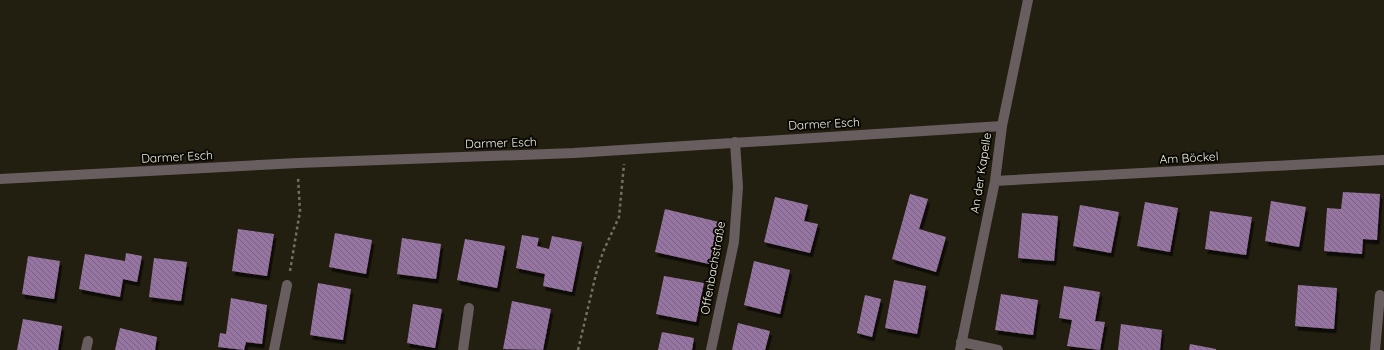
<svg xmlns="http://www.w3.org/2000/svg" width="1384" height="350" viewBox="0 0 1384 350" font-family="Quicksand,sans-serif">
  <defs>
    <pattern id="building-back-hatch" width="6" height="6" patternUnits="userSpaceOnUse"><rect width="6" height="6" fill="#9774a2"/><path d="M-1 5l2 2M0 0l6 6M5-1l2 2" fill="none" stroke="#77627d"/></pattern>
    <filter id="shadow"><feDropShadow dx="2.5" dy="4.5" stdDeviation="0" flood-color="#0009"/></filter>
  </defs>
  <rect width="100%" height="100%" fill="#231f10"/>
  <path fill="url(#building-back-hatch)" filter="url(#shadow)" d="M 1343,192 L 1380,194 L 1377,240 L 1363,239 L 1362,254 L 1324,251 L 1327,208 L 1341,209 Z
    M 910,194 L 928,199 L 919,229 L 946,237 L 936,272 L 892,259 Z
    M 775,197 L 808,205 L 804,221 L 818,224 L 810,253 L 764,242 Z
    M 1271,201 L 1306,207 L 1299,247 L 1265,241 Z
    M 1145,202 L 1178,208 L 1170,252 L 1137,246 Z
    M 1080,205 L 1119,212 L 1111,253 L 1073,246 Z
    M 665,209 L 719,222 L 709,264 L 655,252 Z
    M 1210,211 L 1252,217 L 1246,255 L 1205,249 Z
    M 1022,213 L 1058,216 L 1054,261 L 1018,258 Z
    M 238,229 L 274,234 L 267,276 L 232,271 Z
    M 335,233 L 372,240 L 366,274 L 329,267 Z
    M 522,235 L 539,238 L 537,246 L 549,249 L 552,236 L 582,242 L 572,292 L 543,286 L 545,274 L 516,268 Z
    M 402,238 L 441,244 L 436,279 L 397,274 Z
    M 465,239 L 505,246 L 497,288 L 457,280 Z
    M 126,253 L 142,256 L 137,282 L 123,279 L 120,297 L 79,289 L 85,254 L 125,261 Z
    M 28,256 L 60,261 L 54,299 L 22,294 Z
    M 154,258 L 187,262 L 181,301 L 149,297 Z
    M 754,261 L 790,270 L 780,314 L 744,305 Z
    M 664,276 L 704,283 L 696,322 L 656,314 Z
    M 894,280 L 926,286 L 917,334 L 885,328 Z
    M 318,283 L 351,289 L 343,340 L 310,335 Z
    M 1298,285 L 1337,288 L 1334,329 L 1295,326 Z
    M 1064,286 L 1100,292 L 1095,321 L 1105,322 L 1100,350 L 1067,346 L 1072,320 L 1059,318 Z
    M 1001,294 L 1038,300 L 1033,335 L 995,330 Z
    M 865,295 L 881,299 L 872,337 L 857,333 Z
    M 231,298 L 267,305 L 262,344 L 246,342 L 244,350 L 218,347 L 220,333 L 226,334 Z
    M 512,301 L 551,309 L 543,350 L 503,349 Z
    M 413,304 L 442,309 L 435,348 L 407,343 Z
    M 23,319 L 62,326 L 58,350 L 17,350 Z
    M 738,323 L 770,331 L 765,350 L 732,350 Z
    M 1121,324 L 1162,330 L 1160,350 L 1118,350 Z
    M 120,328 L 157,337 L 155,350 L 115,350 Z
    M 662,332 L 694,338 L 692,350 L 658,350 Z
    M 1190,344 L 1216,349 L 1216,350 L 1189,350 Z"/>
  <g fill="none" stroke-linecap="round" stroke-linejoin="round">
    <path stroke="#726f62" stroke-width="2.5" stroke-dasharray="3 3" stroke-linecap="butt" d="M 290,271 L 300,211 L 298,177
      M 578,350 L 596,274 L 603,252 L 619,217 L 624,164"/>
    <path stroke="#685e60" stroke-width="10" d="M 0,179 L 298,163 L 574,153 L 1002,126
      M 995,181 L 1384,160
      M 961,342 L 998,350
      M 86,350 L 88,341
      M 274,350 L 287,285
      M 463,350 L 469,308
      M 711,350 L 734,242 L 738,187 L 735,142
      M 960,350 L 995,181 L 1002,126 L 1028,0
      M 1375,350 L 1380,295"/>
  </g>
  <g text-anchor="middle" stroke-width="4" stroke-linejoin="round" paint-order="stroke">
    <g font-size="12" fill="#f1efe5" stroke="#0a0904">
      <text transform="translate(824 124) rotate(-3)" y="4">Darmer Esch</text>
      <text transform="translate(501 143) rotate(-2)" y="4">Darmer Esch</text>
      <text transform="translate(177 157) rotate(-3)" y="4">Darmer Esch</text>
      <text transform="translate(1189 158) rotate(-3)" y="4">Am Böckel</text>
      <text transform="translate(981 173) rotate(-81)" y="4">An der Kapelle</text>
      <text transform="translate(713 268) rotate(-80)" y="4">Offenbachstraße</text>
    </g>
  </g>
</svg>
